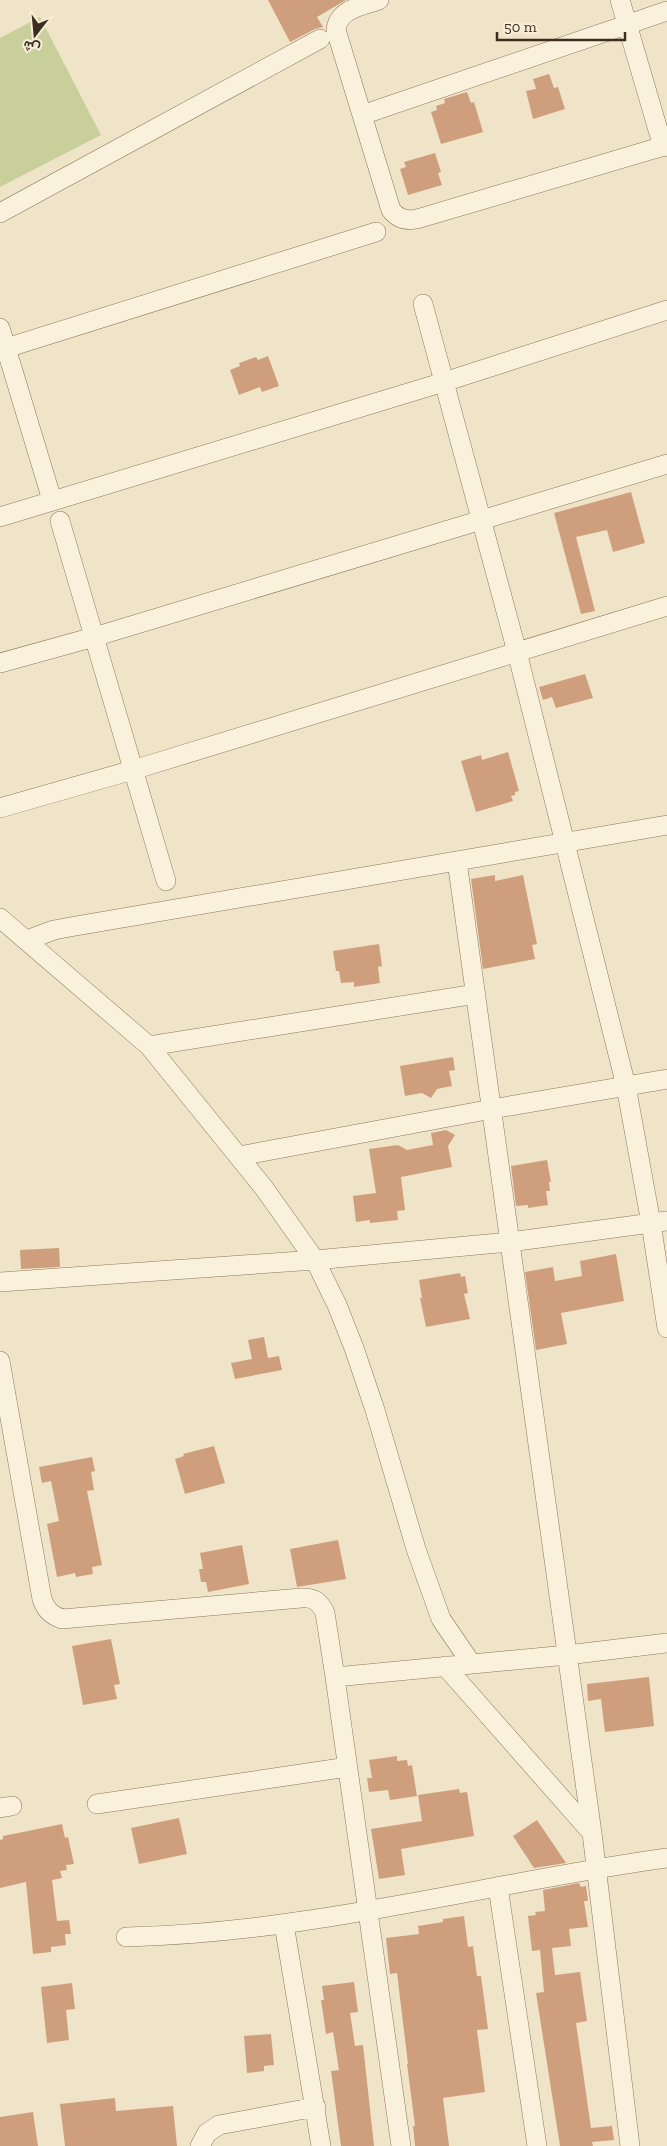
<svg xmlns="http://www.w3.org/2000/svg" width="667" height="2146" viewBox="0 0 667 2146" font-family="'Zilla Slab',Vazirmatn,serif">
  <rect width="100%" height="100%" fill="#f0e4c8"/>
  <path fill="#c9cf9b" d="M 40,17 L 101,135 L 0,187 L 0,38 Z"/>
  <path fill="#cf9f7d" d="M 268,0 L 346,0 L 317,17 L 323,27 L 315,29 L 290,42 Z
    M 549,74 L 554,88 L 558,87 L 565,109 L 533,119 L 526,91 L 536,89 L 533,79 Z
    M 467,92 L 471,103 L 474,102 L 483,132 L 441,144 L 431,112 L 437,110 L 436,106 L 445,103 L 444,99 Z
    M 435,153 L 441,172 L 438,173 L 442,185 L 408,195 L 400,169 L 406,167 L 404,162 Z
    M 268,356 L 279,386 L 262,392 L 260,387 L 239,395 L 230,370 L 240,366 L 239,363 L 256,357 L 258,360 Z
    M 631,492 L 645,543 L 613,552 L 607,530 L 576,537 L 595,611 L 581,614 L 554,513 Z
    M 585,674 L 593,698 L 556,708 L 552,697 L 543,700 L 539,687 Z
    M 508,752 L 519,791 L 515,792 L 515,795 L 511,796 L 513,801 L 476,812 L 461,761 L 481,755 L 482,760 Z
    M 495,875 L 495,881 L 523,875 L 537,944 L 532,945 L 535,959 L 483,969 L 471,879 Z
    M 379,944 L 382,966 L 378,967 L 380,983 L 354,987 L 354,982 L 341,983 L 339,971 L 336,971 L 333,951 Z
    M 453,1057 L 455,1070 L 449,1071 L 452,1086 L 437,1089 L 431,1098 L 422,1093 L 405,1096 L 400,1066 Z
    M 446,1130 L 455,1135 L 448,1146 L 452,1167 L 401,1177 L 405,1210 L 397,1211 L 398,1220 L 370,1223 L 370,1220 L 356,1222 L 353,1196 L 376,1193 L 369,1149 L 398,1145 L 407,1150 L 433,1145 L 431,1133 Z
    M 547,1160 L 551,1182 L 549,1182 L 550,1191 L 546,1191 L 548,1205 L 528,1208 L 528,1205 L 516,1206 L 511,1166 Z
    M 59,1248 L 60,1267 L 21,1269 L 20,1250 Z
    M 616,1254 L 624,1301 L 561,1313 L 567,1344 L 536,1350 L 525,1272 L 553,1267 L 555,1281 L 582,1276 L 580,1261 Z
    M 460,1273 L 461,1277 L 465,1276 L 468,1293 L 464,1294 L 470,1319 L 426,1327 L 420,1298 L 422,1298 L 419,1280 Z
    M 264,1337 L 268,1358 L 279,1356 L 282,1370 L 235,1379 L 231,1363 L 252,1359 L 248,1340 Z
    M 214,1446 L 225,1483 L 185,1494 L 175,1459 L 184,1456 L 183,1454 Z
    M 92,1457 L 95,1471 L 91,1472 L 94,1490 L 87,1491 L 102,1565 L 92,1567 L 93,1574 L 76,1577 L 75,1573 L 57,1577 L 47,1524 L 59,1521 L 51,1481 L 42,1483 L 39,1467 Z
    M 338,1540 L 346,1579 L 297,1587 L 290,1549 Z
    M 242,1545 L 249,1584 L 208,1592 L 206,1582 L 201,1582 L 199,1569 L 203,1569 L 200,1553 Z
    M 111,1639 L 120,1684 L 114,1685 L 117,1699 L 83,1705 L 72,1646 Z
    M 649,1677 L 654,1726 L 605,1732 L 601,1699 L 588,1701 L 587,1684 Z
    M 397,1756 L 397,1761 L 407,1760 L 408,1766 L 412,1765 L 417,1796 L 390,1800 L 388,1790 L 369,1792 L 367,1778 L 372,1778 L 369,1760 Z
    M 459,1789 L 460,1793 L 467,1792 L 474,1836 L 401,1849 L 405,1875 L 379,1879 L 371,1829 L 422,1821 L 418,1795 Z
    M 179,1818 L 187,1854 L 139,1864 L 131,1828 Z
    M 537,1820 L 566,1863 L 534,1868 L 513,1836 Z
    M 62,1824 L 65,1838 L 68,1837 L 74,1864 L 66,1865 L 67,1870 L 60,1871 L 62,1878 L 52,1880 L 57,1921 L 69,1920 L 71,1934 L 65,1934 L 66,1945 L 51,1947 L 51,1952 L 33,1954 L 26,1882 L 0,1888 L 0,1840 L 3,1839 L 3,1836 Z
    M 579,1883 L 581,1887 L 586,1886 L 588,1901 L 584,1901 L 588,1927 L 569,1929 L 571,1946 L 552,1948 L 555,1975 L 580,1972 L 587,2021 L 576,2023 L 591,2128 L 612,2126 L 614,2140 L 592,2142 L 593,2146 L 560,2146 L 536,1993 L 544,1992 L 540,1950 L 532,1951 L 528,1916 L 536,1915 L 535,1912 L 545,1911 L 543,1890 Z
    M 464,1916 L 468,1947 L 473,1946 L 477,1976 L 481,1976 L 488,2029 L 477,2030 L 485,2092 L 443,2098 L 449,2146 L 415,2146 L 413,2126 L 415,2126 L 407,2064 L 408,2064 L 397,1973 L 390,1974 L 386,1938 L 419,1934 L 418,1926 L 443,1922 L 443,1919 Z
    M 354,1982 L 358,2012 L 350,2013 L 355,2046 L 363,2045 L 374,2146 L 341,2146 L 331,2071 L 339,2070 L 333,2032 L 326,2034 L 321,2000 L 324,2000 L 322,1986 Z
    M 72,1983 L 75,2009 L 66,2010 L 69,2040 L 47,2043 L 41,1987 Z
    M 271,2034 L 274,2065 L 264,2066 L 264,2071 L 247,2073 L 244,2036 Z
    M 115,2098 L 116,2111 L 173,2106 L 177,2146 L 65,2146 L 60,2104 Z
    M 33,2112 L 38,2146 L 0,2146 L 0,2117 Z"/>
  <g fill="none" stroke-linecap="round" stroke-linejoin="round">
    <g stroke="#8d765c" stroke-width="20">
      <path id="minor" d="M 379,0 C 362,6 338,9 336,30 L 391,210 C 398,219 406,221 417,219 L 667,145
        M 620,0 L 663,147
        M 362,115 L 667,11
        M 0,213 L 320,39
        M 423,304 L 517,652 L 626,1086 L 651,1223 L 667,1328
        M 0,328 L 52,500
        M 0,350 L 376,232
        M 0,517 L 444,382 L 667,310
        M 60,521 L 166,881
        M 0,663 L 94,637 L 667,464
        M 0,808 L 133,770 L 667,606
        M 457,861 L 592,1833 L 630,2146
        M 0,918 L 149,1046 L 264,1188 L 315,1260 L 337,1305 L 354,1348 L 375,1410 L 416,1549 L 441,1619 L 471,1663
        M 27,940 L 54,930 L 70,927 L 667,825
        M 149,1046 L 476,994
        M 239,1156 L 492,1109 L 667,1079
        M 0,1282 L 315,1260 L 510,1242 L 667,1221
        M 0,1361 L 42,1599 C 46,1610 51,1615 62,1619 L 301,1598 C 314,1597 320,1602 325,1613 L 335,1677 L 401,2146
        M 445,1666 L 592,1833
        M 335,1677 L 567,1655 L 667,1643
        M 97,1804 L 348,1767
        M 0,1808 L 12,1806
        M 498,1887 L 537,2146
        M 284,1924 L 321,2146
        M 126,1937 C 309,1933 487,1883 667,1858
        M 200,2146 L 207,2133 L 219,2125 L 316,2107"/>
    </g>
    <use href="#minor" stroke="#faf1dc" stroke-width="19"/>
  </g>
  <g transform="translate(35 35) rotate(196)" stroke="#f7eed8" stroke-width="4" paint-order="stroke">
  <path d="M0-4L9 19L0 12L-9 19Z" fill="#3d2e20"/>
  <text y="-8" font-size="14" font-weight="bold" text-anchor="middle" fill="#3d2e20">ش</text>
  </g>
  <path d="M497 32v8h128v-8" fill="none" stroke="#3d2e20" stroke-width="2.5"/>
  <text x="504" y="32" font-size="15" fill="#3d2e20" stroke="#f7eed8" stroke-width="4" paint-order="stroke">50 m</text>
</svg>
